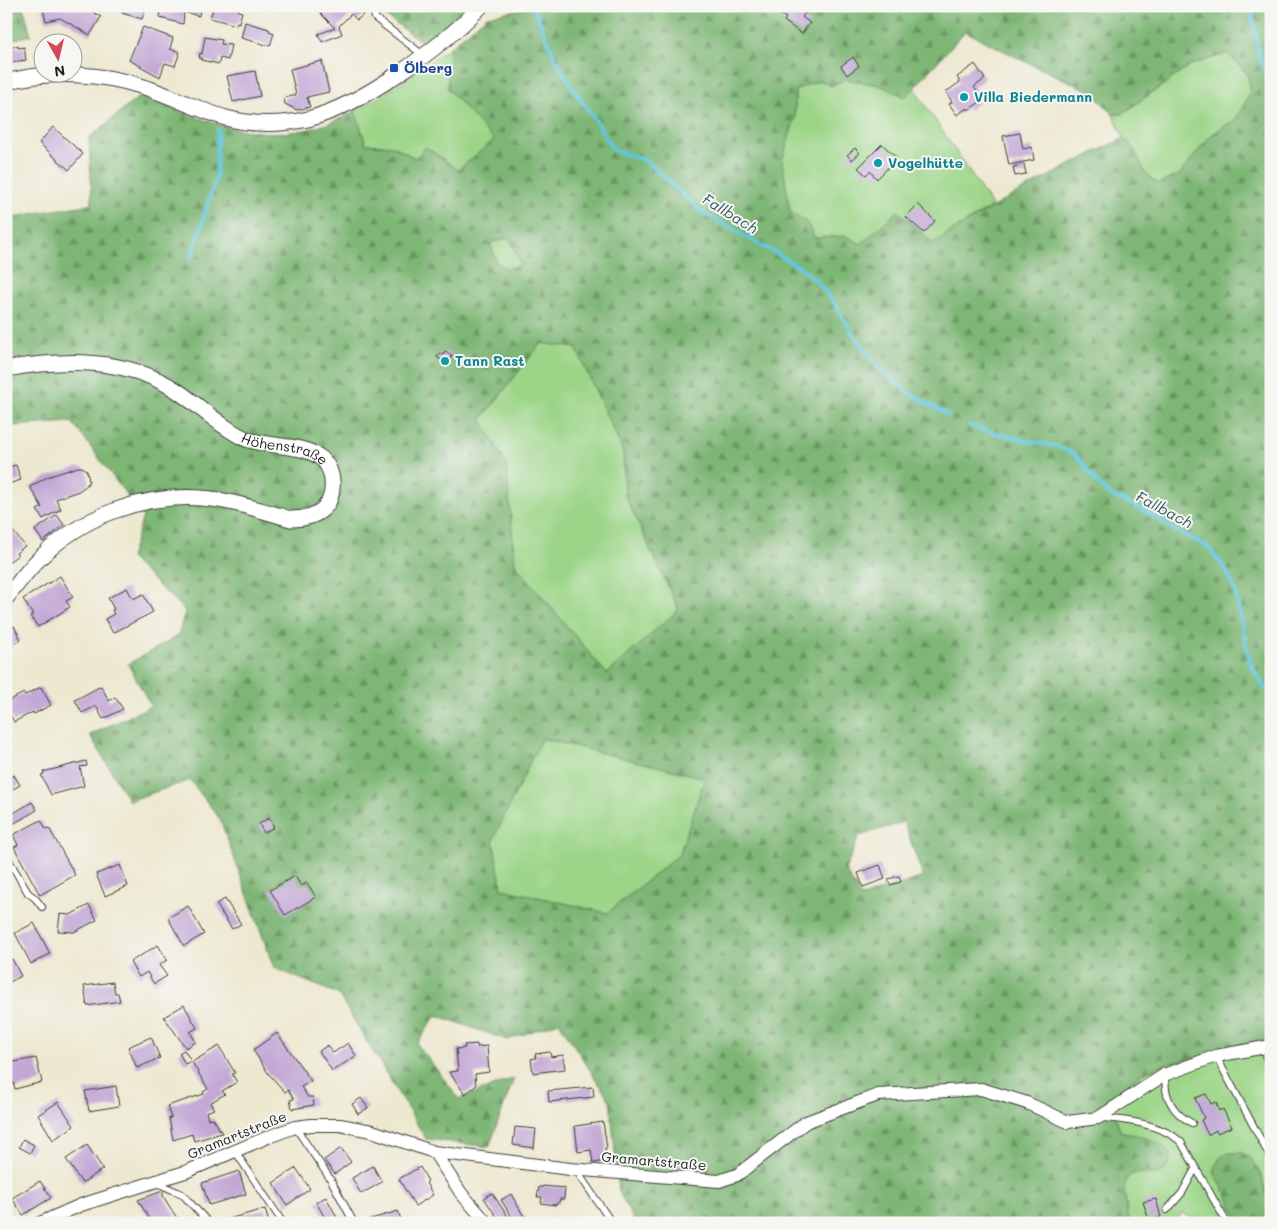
<svg xmlns="http://www.w3.org/2000/svg" width="1277" height="1229" viewBox="0 0 1277 1229" font-family="Mali,sans-serif">
  <defs>
    <pattern id="forest-firs" width="22" height="20" patternUnits="userSpaceOnUse" patternTransform="scale(1.25)"><rect width="22" height="20" fill="#7db674"/><path d="M5 1l3.5 6h-7zM16 11l3.5 6h-7z" fill="#66935e"/></pattern>
  </defs>
  <rect width="100%" height="100%" fill="#f6f6f2"/>
  <filter id="ink" filterUnits="userSpaceOnUse"><feTurbulence type="fractalNoise" baseFrequency=".02" numOctaves="2"/><feDisplacementMap in="SourceGraphic" scale="10" xChannelSelector="R" yChannelSelector="G"/><feConvolveMatrix kernelMatrix="1 2 1 2 8 2 1 2 1" color-interpolation-filters="sRGB"/></filter>
  <filter id="wash" filterUnits="userSpaceOnUse"><feTurbulence type="fractalNoise" baseFrequency=".0096" numOctaves="4" result="noise"/><feDisplacementMap in="SourceGraphic" scale="20" xChannelSelector="R" yChannelSelector="G"/><feGaussianBlur stdDeviation="1.12" result="paint"/><feColorMatrix in="noise" values="0 0 0 0 0 0 0 0 0 0 0 0 0 0 0 0 0 1.4 0 .05"/><feComposite in="paint" operator="in"/></filter>
  <g filter="url(#wash)">
    <rect width="100%" height="100%" fill="#ede8d0"/>
    <path fill="#9cd588" stroke="#5c7852" d="M 449,48 L 448,89 L 495,140 L 458,170 L 426,147 L 415,158 L 393,146 L 366,144 L 355,111 L 387,92 Z
      M 1228,53 L 1248,75 L 1251,93 L 1236,119 L 1211,135 L 1180,175 L 1158,184 L 1145,173 L 1134,149 L 1124,138 L 1113,114 L 1122,114 L 1191,65 Z
      M 845,79 L 880,85 L 905,96 L 914,88 L 992,206 L 933,243 L 861,244 L 846,236 L 814,238 L 807,223 L 790,212 L 782,161 L 795,117 L 795,90 L 820,80 L 831,86 Z
      M 510,237 L 521,265 L 507,269 L 496,262 L 490,243 Z
      M 541,343 L 576,348 L 623,451 L 625,495 L 679,610 L 607,675 L 515,564 L 506,463 L 481,420 Z
      M 541,738 L 705,778 L 679,855 L 607,913 L 502,889 L 493,840 Z
      M 1271,1039 L 1271,1197 L 1267,1194 L 1259,1171 L 1227,1153 L 1220,1158 L 1216,1165 L 1240,1223 L 1202,1223 L 1182,1213 L 1175,1223 L 1136,1223 L 1128,1217 C 1127,1207 1123,1195 1124,1185 C 1128,1158 1155,1189 1170,1162 L 1151,1140 L 1119,1131 L 1110,1099 L 1140,1075 L 1156,1067 Z"/>
    <path fill="url(#forest-firs)" stroke="#4c6948" fill-rule="evenodd" d="M 6,6 L 23,6 L 31,35 L 6,41 Z
      M 378,6 L 468,6 L 457,19 L 424,43 L 378,11 Z
      M 537,6 L 1271,6 L 1271,1039 L 1156,1067 L 1140,1075 L 1110,1098 L 1120,1131 C 1137,1136 1159,1139 1171,1154 C 1168,1193 1129,1157 1125,1185 C 1123,1195 1127,1207 1128,1217 L 1136,1223 L 635,1223 L 619,1192 L 610,1101 L 559,1022 L 507,1040 L 436,1015 L 417,1044 L 459,1099 L 514,1078 L 489,1147 L 426,1139 L 338,994 L 274,968 L 220,819 L 190,780 L 129,801 L 90,735 L 151,706 L 128,664 L 178,636 L 185,611 L 130,558 L 143,517 L 72,422 L 12,426 L 6,436 L 6,218 L 92,204 L 89,138 L 140,96 C 214,125 279,154 355,111 L 366,144 L 393,146 L 415,158 L 426,147 L 458,170 L 494,140 L 448,89 L 449,48 L 487,16 ZM 965,31 L 1026,62 L 1090,91 L 1113,114 L 1122,114 L 1191,65 L 1228,53 L 1248,75 L 1251,93 L 1236,119 L 1211,135 L 1179,175 L 1158,184 L 1145,173 L 1134,149 L 1124,138 C 1058,170 995,204 933,243 L 898,211 L 861,244 L 846,236 L 814,238 L 807,223 L 790,212 L 782,161 L 795,117 L 795,90 L 820,80 L 831,86 L 845,79 L 880,85 L 905,97 L 914,88 ZM 509,237 L 521,265 L 507,269 L 496,262 L 490,243 ZM 541,343 L 576,348 L 623,451 L 625,495 L 679,609 L 607,674 L 515,564 L 506,463 L 481,419 ZM 542,738 L 705,778 L 679,855 L 607,913 L 502,889 L 493,840 ZM 904,822 L 923,877 L 861,897 L 845,870 L 859,836 Z
      M 1227,1153 L 1243,1153 L 1250,1157 L 1259,1171 L 1267,1194 L 1271,1197 L 1271,1223 L 1240,1223 L 1227,1195 L 1214,1173 L 1216,1165 L 1220,1158 Z"/>
    <g fill="none" stroke-linecap="round" stroke-linejoin="round">
      <path stroke="#61c7de" stroke-width="4" d="M 384,6 L 384,7
        M 533,6 L 557,62 L 578,96 L 595,119 L 613,150 L 647,161 L 700,211 L 800,267 L 817,281 L 834,303 L 853,334 L 878,367 L 906,391 L 948,415
        M 1250,6 L 1260,57 L 1271,82
        M 191,258 L 216,177 L 218,130
        M 970,426 L 1023,440 L 1055,446 L 1075,454 L 1099,485 L 1110,495 L 1145,511 L 1174,530 L 1208,547 L 1224,567 L 1234,587 L 1250,662 L 1264,688 L 1271,691"/>
    </g>
    <g id="blocks">
      <path fill="#c3a8d5" d="M 42,6 L 83,6 L 101,17 L 90,35 L 60,18 L 46,21 Z
        M 124,6 L 146,6 L 142,19 L 122,13 Z
        M 158,6 L 200,6 L 199,16 L 184,12 L 183,24 L 160,18 L 161,8 Z
        M 214,6 L 232,6 L 239,8 L 238,11 L 242,12 L 239,23 L 237,22 L 236,25 L 210,18 Z
        M 320,6 L 348,6 L 352,10 L 356,6 L 365,6 L 367,8 L 363,12 L 364,14 L 357,20 L 351,14 L 339,26 L 342,34 L 322,42 L 318,34 L 335,28 L 317,10 Z
        M 781,6 L 811,6 L 802,17 L 810,23 L 802,34 L 784,21 L 786,18 L 777,11 Z
        M 245,22 L 269,29 L 269,31 L 274,33 L 270,46 L 241,38 Z
        M 143,27 L 173,38 L 170,49 L 180,52 L 175,66 L 165,63 L 160,77 L 129,60 Z
        M 205,37 L 222,40 L 221,44 L 231,45 L 228,60 L 220,58 L 219,64 L 201,60 L 202,58 L 199,58 L 200,53 L 202,54 Z
        M 18,46 L 18,48 L 24,47 L 26,60 L 6,63 L 6,48 Z
        M 853,57 L 859,66 L 847,75 L 841,66 Z
        M 322,61 L 329,92 L 307,97 L 310,107 L 297,110 L 285,104 L 284,98 L 296,95 L 290,69 Z
        M 975,64 L 985,79 L 974,87 L 980,96 L 977,97 L 980,102 L 968,110 L 967,108 L 957,115 L 949,104 L 952,102 L 946,92 L 960,82 L 957,77 Z
        M 255,71 L 260,96 L 233,102 L 227,76 Z
        M 53,127 L 83,154 L 69,170 L 39,143 Z
        M 1020,133 L 1023,149 L 1032,147 L 1034,160 L 1009,165 L 1003,136 Z
        M 882,144 L 897,158 L 877,179 L 870,171 L 866,175 L 858,168 Z
        M 855,148 L 860,153 L 852,160 L 847,155 Z
        M 1024,164 L 1026,174 L 1015,176 L 1013,167 Z
        M 918,204 L 935,221 L 924,233 L 906,217 Z
        M 445,351 L 452,355 L 447,364 L 437,357 L 440,353 L 443,355 Z
        M 16,465 L 21,480 L 8,484 L 6,468 Z
        M 78,467 L 82,467 L 87,471 L 89,481 L 87,485 L 79,491 L 56,499 L 61,509 L 43,519 L 37,510 L 42,507 L 30,487 L 47,477 Z
        M 57,515 L 64,525 L 43,542 L 35,530 Z
        M 11,529 L 25,546 L 16,553 L 18,555 L 6,564 L 6,533 Z
        M 60,576 L 73,597 L 66,601 L 70,607 L 38,627 L 30,616 L 33,615 L 23,599 Z
        M 127,588 L 133,599 L 143,594 L 153,612 L 113,633 L 105,619 L 114,614 L 112,610 L 114,609 L 108,598 Z
        M 14,626 L 21,640 L 11,645 L 6,636 L 6,630 Z
        M 101,686 L 109,701 L 115,697 L 123,709 L 103,719 L 96,706 L 82,713 L 75,700 Z
        M 41,687 L 51,705 L 34,714 L 33,712 L 14,722 L 6,707 L 6,702 L 24,693 L 25,695 Z
        M 86,761 L 87,766 L 80,767 L 84,786 L 51,795 L 41,775 L 44,774 L 43,772 Z
        M 14,775 L 20,785 L 6,793 L 6,780 Z
        M 32,802 L 37,810 L 6,828 L 6,814 L 11,812 L 12,814 Z
        M 269,818 L 274,827 L 264,833 L 259,824 Z
        M 41,820 L 46,829 L 49,828 L 75,875 L 40,895 L 14,847 L 18,845 L 13,835 Z
        M 120,865 L 128,886 L 105,896 L 96,874 Z
        M 880,865 L 885,879 L 863,887 L 858,873 Z
        M 295,876 L 301,886 L 307,883 L 316,897 L 285,915 L 270,890 Z
        M 899,876 L 901,882 L 890,885 L 888,879 Z
        M 225,899 L 241,924 L 232,929 L 216,904 Z
        M 89,905 L 97,920 L 74,932 L 58,931 L 60,914 L 70,915 Z
        M 188,906 L 204,934 L 184,946 L 168,918 Z
        M 34,923 L 50,954 L 31,964 L 15,933 Z
        M 158,945 L 167,960 L 159,965 L 167,976 L 154,984 L 147,972 L 139,977 L 130,962 Z
        M 12,959 L 21,976 L 6,984 L 6,962 Z
        M 113,982 L 115,993 L 118,993 L 120,1001 L 87,1006 L 84,986 Z
        M 184,1005 L 197,1028 L 190,1032 L 196,1042 L 186,1048 L 164,1017 Z
        M 277,1033 L 311,1081 L 301,1087 L 308,1097 L 313,1097 L 314,1105 L 292,1109 L 290,1100 L 294,1099 L 288,1090 L 285,1092 L 268,1073 L 253,1050 Z
        M 151,1037 L 160,1058 L 137,1068 L 128,1047 Z
        M 348,1043 L 356,1056 L 332,1071 L 319,1051 L 328,1045 L 333,1053 Z
        M 477,1044 L 477,1047 L 487,1046 L 489,1072 L 475,1074 L 476,1086 L 465,1094 L 449,1072 L 458,1071 L 456,1049 L 465,1048 L 464,1045 Z
        M 219,1046 L 235,1073 L 232,1074 L 237,1082 L 222,1091 L 225,1094 L 210,1103 L 214,1109 L 206,1112 L 208,1119 L 213,1118 L 222,1133 L 194,1141 L 192,1134 L 173,1140 L 169,1118 L 171,1118 L 167,1106 L 204,1094 L 203,1092 L 208,1089 L 192,1062 Z
        M 184,1050 L 191,1061 L 185,1064 L 179,1053 Z
        M 550,1052 L 551,1057 L 563,1055 L 565,1069 L 533,1073 L 531,1059 L 536,1058 L 535,1054 Z
        M 1271,1054 L 1271,1064 L 1265,1066 L 1262,1057 Z
        M 36,1058 L 42,1082 L 15,1089 L 8,1063 Z
        M 116,1086 L 119,1106 L 89,1111 L 85,1091 Z
        M 593,1087 L 594,1097 L 549,1102 L 548,1091 Z
        M 1206,1094 L 1211,1104 L 1216,1102 L 1219,1111 L 1223,1109 L 1232,1127 L 1217,1133 L 1216,1130 L 1208,1135 L 1201,1120 L 1204,1118 L 1195,1098 Z
        M 361,1098 L 368,1108 L 358,1114 L 352,1104 Z
        M 58,1102 L 74,1126 L 53,1140 L 38,1115 Z
        M 603,1122 L 607,1148 L 605,1148 L 607,1161 L 593,1163 L 591,1150 L 578,1152 L 575,1126 Z
        M 515,1127 L 536,1129 L 534,1148 L 513,1145 Z
        M 23,1139 L 34,1145 L 30,1153 L 19,1147 Z
        M 87,1145 L 103,1169 L 82,1183 L 66,1159 Z
        M 341,1148 L 351,1162 L 335,1174 L 324,1160 Z
        M 373,1166 L 382,1182 L 361,1194 L 352,1178 Z
        M 420,1167 L 428,1181 L 426,1183 L 433,1195 L 415,1206 L 399,1179 Z
        M 296,1168 L 310,1189 L 287,1205 L 273,1183 Z
        M 239,1171 L 246,1194 L 209,1205 L 202,1183 Z
        M 40,1181 L 51,1198 L 23,1215 L 12,1198 Z
        M 543,1186 L 565,1188 L 564,1199 L 560,1199 L 559,1202 L 555,1205 L 541,1203 L 542,1197 L 537,1197 L 539,1187 L 543,1187 Z
        M 163,1191 L 163,1196 L 180,1223 L 162,1223 L 160,1219 L 152,1223 L 138,1200 Z
        M 492,1193 L 509,1218 L 501,1223 L 484,1198 Z
        M 511,1194 L 522,1213 L 529,1223 L 512,1223 L 511,1221 L 513,1219 L 501,1200 Z
        M 326,1197 L 340,1223 L 316,1223 L 325,1218 L 316,1202 Z
        M 1156,1199 L 1161,1217 L 1149,1220 L 1143,1202 Z
        M 265,1209 L 269,1223 L 229,1223 L 228,1219 Z
        M 398,1211 L 402,1223 L 369,1223 L 368,1220 Z"/>
    </g>
  </g>
  <g filter="url(#ink)">
    <use href="#blocks" fill-opacity="0" stroke="#3b3b37" stroke-width="1"/>
    <g fill="none" stroke-linecap="round" stroke-linejoin="round">
      <g stroke="#3b3b37" stroke-width="8">
        <path id="service" d="M 373,6 L 375,18 L 423,55
          M 6,855 L 28,893 L 35,898 L 42,907
          M 1216,1056 L 1269,1155 L 1271,1155
          M 1164,1075 C 1166,1081 1165,1088 1167,1094 C 1171,1108 1180,1117 1192,1123
          M 1102,1118 C 1128,1120 1161,1124 1181,1142 L 1227,1223
          M 295,1127 L 331,1180 L 354,1223
          M 235,1151 L 283,1223
          M 576,1170 L 612,1223
          M 157,1183 L 182,1194 L 209,1223
          M 1167,1210 L 1182,1193 L 1195,1169"/>
      </g>
      <g stroke="#3b3b37" stroke-width="14">
        <path id="minor" d="M 434,1152 L 461,1193 L 487,1223
          M 40,1223 L 81,1205 L 188,1171 L 268,1137 L 295,1127 L 311,1125 L 340,1125 L 372,1131 L 434,1152 L 570,1169 L 719,1181 L 737,1175 L 806,1122 L 878,1095 L 981,1089 L 1027,1103 L 1068,1122 L 1098,1118 L 1164,1075 L 1216,1056 L 1271,1046"/>
      </g>
      <g stroke="#3b3b37" stroke-width="17">
        <g id="tertiary">
          <path d="M 6,82 C 48,70 103,73 144,87 C 172,96 198,110 226,118 C 252,125 281,125 308,119 C 362,105 442,47 481,6"/>
          <path id="s1" d="M 6,369 C 63,359 125,357 176,390 C 199,405 219,426 244,438 C 266,448 298,443 318,456 C 335,466 337,496 323,509 C 314,517 302,519 291,519 C 262,511 232,500 201,498 C 142,494 83,516 41,557 C 28,569 17,585 6,598"/>
        </g>
      </g>
      <use href="#service" stroke="#fff" stroke-width="6"/>
      <use href="#minor" stroke="#fff" stroke-width="12"/>
      <use href="#tertiary" stroke="#fff" stroke-width="15"/>
    </g>
  </g>
  <rect fill="#1a4fb4" stroke="#f6f6f2" stroke-width="2" x="389" y="63" width="10" height="10" rx="2.5"/>
  <g fill="#0f9aa8" stroke="#f6f6f2" stroke-width="2">
    <circle cx="964" cy="97" r="5"/>
    <circle cx="878" cy="163" r="5"/>
    <circle cx="445" cy="361" r="5"/>
  </g>
  <g text-anchor="middle" stroke-width="4" stroke-linejoin="round" paint-order="stroke">
    <g font-size="14" font-weight="bold" fill="#164399" stroke="#f6f6f2" text-anchor="start">
      <text x="404" y="73">Ölberg</text>
    </g>
    <g font-size="14" font-weight="bold" fill="#0d838f" stroke="#f6f6f2" text-anchor="start">
      <text x="974" y="102">Villa Biedermann</text>
      <text x="888" y="168">Vogelhütte</text>
      <text x="455" y="366">Tann Rast</text>
    </g>
    <g font-size="14" fill="#1c1c1c" stroke="#f6f6f2">
      <text dy="5" stroke="none"><textPath href="#s1" startOffset="301">Höhenstraße</textPath></text>
      <text transform="translate(237 1135) rotate(-22)" y="5">Gramartstraße</text>
      <text transform="translate(654 1161) rotate(5)" y="5">Gramartstraße</text>
    </g>
    <g font-size="15" font-style="italic" fill="#345860" stroke="#f6f6f2">
      <text transform="translate(730 214) rotate(32)" y="5">Fallbach</text>
      <text transform="translate(1164 510) rotate(28)" y="5">Fallbach</text>
    </g>
  </g>
  <rect width="1277" height="1229" fill="none" stroke="#f6f6f2" stroke-width="25"/>
  <g transform="translate(58 58) rotate(172)"><circle r="24" fill="#f6f6f2" stroke="#9f9f9c"/>
  <path d="M0-4L9 19L0 12L-9 19Z" fill="#d1495b"/>
  <text y="-8" font-size="14" font-weight="bold" text-anchor="middle" fill="#1c1c1c">N</text>
  </g>
</svg>
